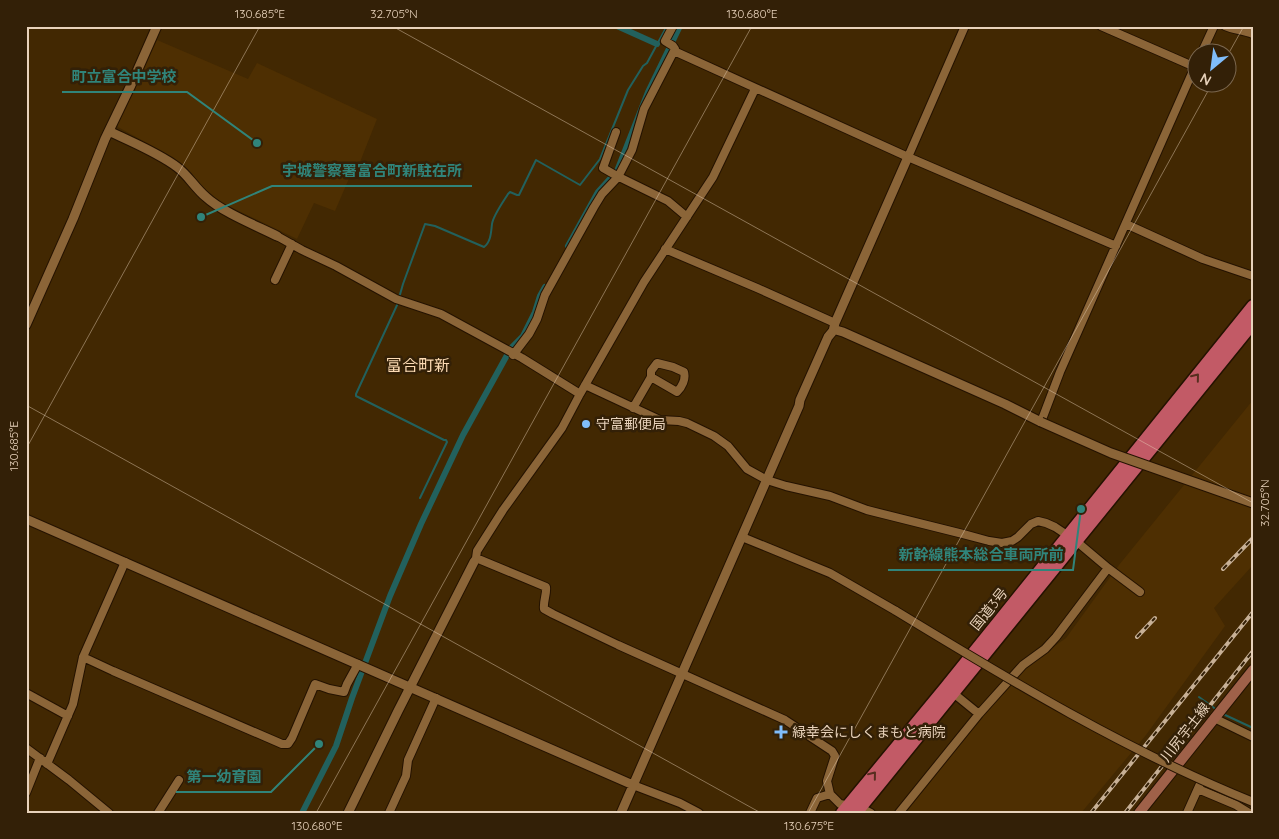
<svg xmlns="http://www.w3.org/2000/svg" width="1279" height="839" viewBox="0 0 1279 839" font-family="Quicksand,'Noto Sans JP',sans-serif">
  <rect width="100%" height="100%" fill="#422802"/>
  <path fill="#4e2f02" d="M 157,40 L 248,79 L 257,63 L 377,119 L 356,172 L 351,174 L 335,211 L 314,203 L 297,239 L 222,203 L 202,187 L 174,158 L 118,127 L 118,123 Z
    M 1253,400 L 1253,565 L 1214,608 L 1225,626 L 1146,735 L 1081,813 L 903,813 L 985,713 L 1026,667 L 1066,638 L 1119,565 Z"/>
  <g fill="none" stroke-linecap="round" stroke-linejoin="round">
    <path stroke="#22615d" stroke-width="2" d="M 399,298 L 403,284 L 425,224 L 435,226 L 484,247 C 491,242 491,232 492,224 C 493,216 503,202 508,194 L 510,192 L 517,195 L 519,195 L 536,160 L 580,185 L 600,159 L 628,90 L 643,66 L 647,63 L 667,26
      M 398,303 L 356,394 L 356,396 L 444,440 L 446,440 L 447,442 L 420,498
      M 1199,697 L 1217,710
      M 1223,714 L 1253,728"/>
    <path stroke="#22615d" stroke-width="6" d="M 617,26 L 657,44
      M 568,246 L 598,192 L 617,171 L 648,92 L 680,26
      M 302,813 L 336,746 L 352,698 L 390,596 L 421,524 L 463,435 L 511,348 L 523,336 L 535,312 L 540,296 L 545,287"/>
    <g stroke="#241200" stroke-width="10">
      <path id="minor" d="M 1101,26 L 1195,67
        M 1225,26 C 1234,30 1244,30 1253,34
        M 674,51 L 908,157 L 1116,246
        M 1202,52 L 1214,26
        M 616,132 L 603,168 L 617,176 L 668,201 L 687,217
        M 908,157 L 965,26
        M 1126,224 L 1203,259 L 1253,276
        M 277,236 L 302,250 L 336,266 L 396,299 L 441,314 L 522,358 L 580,394
        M 665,249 L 757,288 L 835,323
        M 275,280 L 292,244
        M 513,355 L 529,334 L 537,319 L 545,295 L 594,207 L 602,194 L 618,177 L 632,150 L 644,109 L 675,49 L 673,46 L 665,41 L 673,26
        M 585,385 L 660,420 L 679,421 L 687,423 L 714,436 L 728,446 L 747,469 L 767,480 L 786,486 L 830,496 L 867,510 L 963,534 L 989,541 L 1002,543 L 1012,541 L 1018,537 L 1031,524 L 1038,521 L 1046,523 L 1055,527 L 1076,541 L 1108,568 L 1140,592
        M 633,408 L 651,377 L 651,371 L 657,363 L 673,367 L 684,372 C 686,379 682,387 677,392 L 651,377
        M 1041,422 L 1060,372 L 1196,64
        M 742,537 L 830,573 L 896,611
        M 476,558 L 546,587 C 547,594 543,601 544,609 L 553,614 L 618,645 L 785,720 L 832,751 L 835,756 L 827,781 L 830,794 L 840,804 L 861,808 L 871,813
        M 474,562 L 476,558 L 477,551 L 503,510 L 562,428 L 580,394 L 644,282 L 713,177 L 755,89
        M 83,657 L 113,671 L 282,744 L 288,744 L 292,738 L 315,684 L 329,689 L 344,692 L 347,684 L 358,664
        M 952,692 L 979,714
        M 26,693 L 68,716
        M 1214,718 L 1253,737
        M 26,748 L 69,780 L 109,813
        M 47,764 L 73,704 L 83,657 L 125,562
        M 633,785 L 680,803 L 699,813
        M 1198,789 L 1236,805 L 1249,813
        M 26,793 L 40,758
        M 158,813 L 179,780
        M 389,813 L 406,776 L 408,760 L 436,698
        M 810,813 L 817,798 L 830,794
        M 899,813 L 979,714 L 1023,665 L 1045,649 L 1056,637 L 1108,568
        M 1187,813 L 1200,784"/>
    </g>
    <g stroke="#241200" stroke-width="11">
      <path id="tertiary" d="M 109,131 C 131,142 157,152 177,167 C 188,175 195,188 206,197 C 222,212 257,226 277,236
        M 26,325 L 73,219 L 105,139 L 131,85 L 157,26
        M 833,331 L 835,323 L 908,157
        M 26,519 L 633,785
        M 348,813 L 398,711 L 474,562
        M 621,813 L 799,406 L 800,400 L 828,337 L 833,331 L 836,330 L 843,332 L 1005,404 L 1041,422"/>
    </g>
    <g stroke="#241200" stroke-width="12">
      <path id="secondary" d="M 1139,813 L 1253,670"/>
    </g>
    <g stroke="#241200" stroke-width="15">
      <path id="trunk" d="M 842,813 L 946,687 L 1253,306
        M 856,813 L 1253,323"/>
    </g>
    <use href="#minor" stroke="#8b6538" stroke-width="8"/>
    <use href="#tertiary" stroke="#8b6538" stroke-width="9"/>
    <use href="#secondary" stroke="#9f6149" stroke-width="10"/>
    <use href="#trunk" stroke="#c25a66" stroke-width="12"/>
    <g stroke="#c7b096" stroke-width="4">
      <path id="rail" d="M 1223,569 L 1253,538
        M 1137,637 L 1155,618
        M 1091,813 L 1253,612
        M 1125,813 L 1253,651"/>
    </g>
    <use href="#rail" stroke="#332007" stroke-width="2" stroke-dasharray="5.5" stroke-linecap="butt"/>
    <g stroke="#241200" stroke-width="10" stroke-linecap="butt">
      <path id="minor-bridge" d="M 896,611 C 1011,681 1127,751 1253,802"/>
    </g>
    <g stroke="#241200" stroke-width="11" stroke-linecap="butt">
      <path id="tertiary-bridge" d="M 1041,422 L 1111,453 L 1253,503"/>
    </g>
    <use href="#minor-bridge" stroke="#8b6538" stroke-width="8"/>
    <use href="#tertiary-bridge" stroke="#8b6538" stroke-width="9"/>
  </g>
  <defs><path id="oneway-chevron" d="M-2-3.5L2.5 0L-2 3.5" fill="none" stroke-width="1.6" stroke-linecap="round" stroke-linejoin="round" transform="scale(1.25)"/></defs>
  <g stroke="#572e1f">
    <use href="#oneway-chevron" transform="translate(1196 377) rotate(-51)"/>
    <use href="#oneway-chevron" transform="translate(873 775) rotate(-51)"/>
  </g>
  <path fill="none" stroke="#e8d2bb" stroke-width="1" stroke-opacity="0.45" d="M 392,26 L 1253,503M 1226,58 L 1244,26M 26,405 L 761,813M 26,449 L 260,26M 316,813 L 752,26M 808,813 L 1213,82"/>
  <g fill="#80bdfa" stroke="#332007" stroke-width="2">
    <circle cx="586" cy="424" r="5"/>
    <path d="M778.5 724.5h5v5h5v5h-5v5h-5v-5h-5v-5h5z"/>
  </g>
  <g text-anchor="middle" stroke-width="5" stroke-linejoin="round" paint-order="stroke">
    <g font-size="14" fill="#e8d2bb" stroke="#332007" text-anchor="start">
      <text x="596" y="429">守富郵便局</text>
      <text x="792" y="737">緑幸会にしくまもと病院</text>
    </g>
    <g font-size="14" fill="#e8d2bb" stroke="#332007">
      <text transform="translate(989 609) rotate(-51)" y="5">国道3号</text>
      <text transform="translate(1185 732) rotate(-52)" y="5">川尻宇土線</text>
    </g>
    <g font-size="16" fill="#fddbb4" stroke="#332007">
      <text x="418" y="371">富合町新</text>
    </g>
  </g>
  <path fill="none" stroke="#30847a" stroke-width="2" d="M257 143L187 92H62M201 217L272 186H472M1081 509L1073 570H888M319 744L271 792H176"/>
  <g fill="#30847a" stroke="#332007" stroke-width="2">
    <circle cx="257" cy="143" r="5"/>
    <circle cx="201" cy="217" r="5"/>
    <circle cx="1081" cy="509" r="5"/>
    <circle cx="319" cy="744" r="5"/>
  </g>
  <g font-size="15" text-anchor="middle" font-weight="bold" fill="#30847a" stroke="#332007" stroke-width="5" stroke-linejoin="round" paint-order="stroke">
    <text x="124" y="82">町立富合中学校</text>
    <text x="372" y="176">宇城警察署富合町新駐在所</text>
    <text x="981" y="560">新幹線熊本総合車両所前</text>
    <text x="224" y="782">第一幼育園</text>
  </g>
  <rect width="1279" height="839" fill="none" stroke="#332007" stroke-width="55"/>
  <g transform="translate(1212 68) rotate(209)"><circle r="24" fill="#332007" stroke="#7b674f"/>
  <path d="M0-4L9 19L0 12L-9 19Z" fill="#80bdfa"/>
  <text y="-8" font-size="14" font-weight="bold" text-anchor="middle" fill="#e8d2bb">N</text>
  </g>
  <rect x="28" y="28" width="1224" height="784" fill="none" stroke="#e8d2bb" stroke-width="2"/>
  <g font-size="12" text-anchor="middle" fill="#e8d2bb">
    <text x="260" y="18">130.685°E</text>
    <text x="394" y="18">32.705°N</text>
    <text x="752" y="18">130.680°E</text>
    <text transform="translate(14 446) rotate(-90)" y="4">130.685°E</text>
    <text transform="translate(1265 503) rotate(-90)" y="4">32.705°N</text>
    <text x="317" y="830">130.680°E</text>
    <text x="809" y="830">130.675°E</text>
  </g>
</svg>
